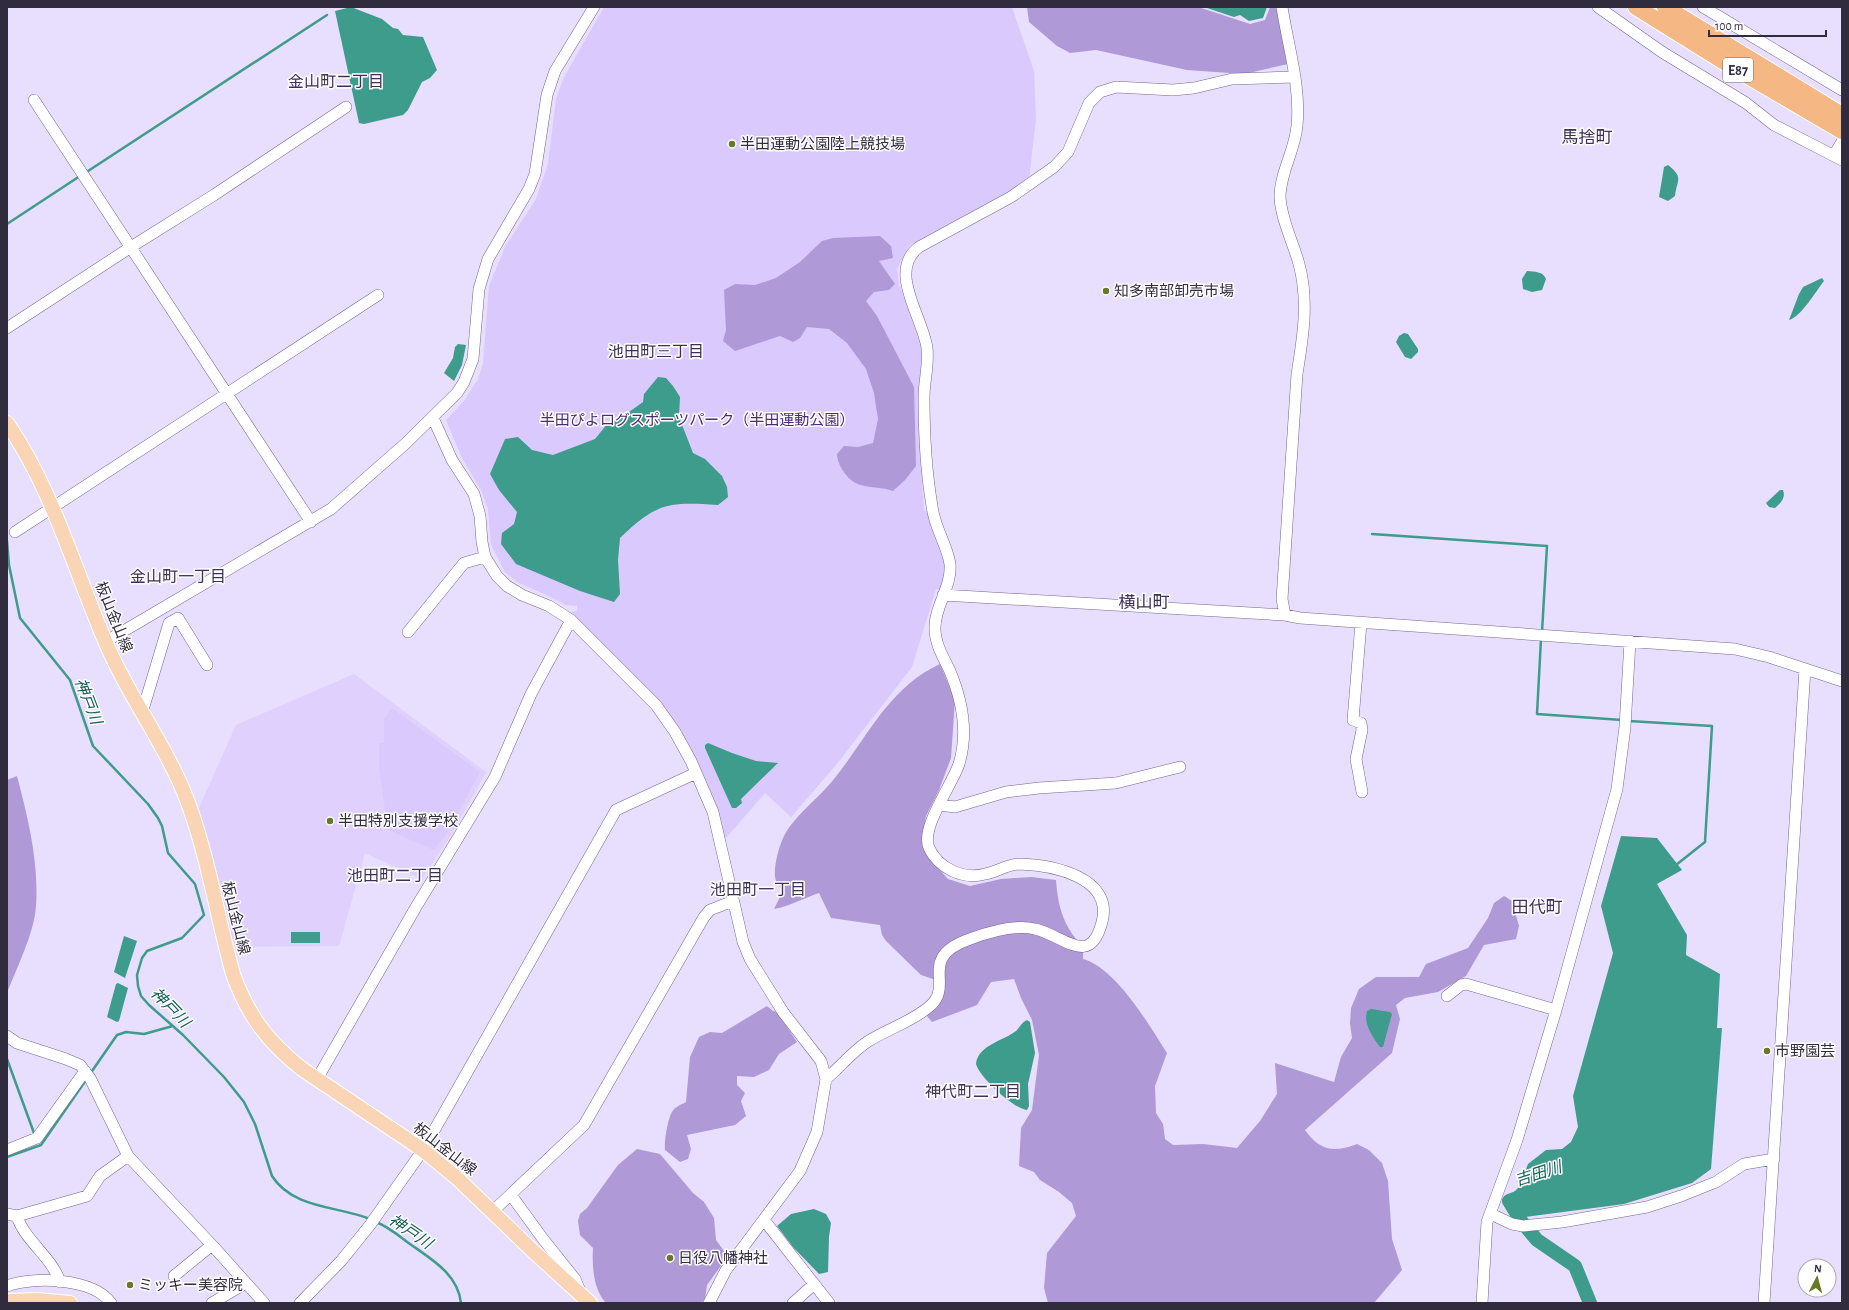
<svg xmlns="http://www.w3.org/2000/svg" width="1849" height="1310" viewBox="0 0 1849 1310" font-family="'Alegreya Sans','Noto Sans JP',sans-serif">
  <rect width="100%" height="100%" fill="#e8defd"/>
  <path fill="#dfd0fe" d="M 354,674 L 486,772 L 451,835 L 422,879 L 365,853 L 339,946 L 233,947 L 199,808 L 236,725 Z"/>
  <path fill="#dac9fd" d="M 604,7 L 1012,7 L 1034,71 L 1036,119 L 1029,180 L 1010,194 L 909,246 L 897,269 L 899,285 L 921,334 L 923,358 L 918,414 L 924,511 L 931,512 L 947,564 L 942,590 L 936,589 L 912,667 L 836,765 L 791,817 L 765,793 L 725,839 L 708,785 L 680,730 L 617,659 L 571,612 L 577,611 L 577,606 L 565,605 L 555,599 L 517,582 L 505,572 L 491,545 L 488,509 L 481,490 L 462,458 L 446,420 L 464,401 L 478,379 L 483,364 L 489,286 L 505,247 L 536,199 L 548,164 L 556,99 L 563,79 Z
    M 392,708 L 480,772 L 447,833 L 434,850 L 388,830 L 379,769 L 379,743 L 384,743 L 384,719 Z"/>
  <path fill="#af99d7" d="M 1027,7 L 1198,7 L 1250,24 L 1265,20 L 1270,7 L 1276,7 L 1288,64 L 1244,74 L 1187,70 L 1096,50 L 1070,53 L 1057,46 L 1029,22 Z
    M 880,236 L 891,246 L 893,258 L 879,261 L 895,284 L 889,290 L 874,292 L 866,301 L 877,316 L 914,387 L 916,466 L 905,480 L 893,491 C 882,487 872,488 861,485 C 849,483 837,465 837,454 L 844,446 L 858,447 L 873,443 L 878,419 L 874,393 L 866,369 L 847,343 L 829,329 L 807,327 L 800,338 L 793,342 L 780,336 L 735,351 L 723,341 L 726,330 L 724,290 L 735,284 L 755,285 L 776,278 L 800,262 L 822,241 L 833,238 Z
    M 940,664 L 955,700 L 951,758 L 939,790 L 926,816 L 923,833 L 928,857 L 948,879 L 970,886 L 1001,879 L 1031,877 L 1056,880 C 1058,908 1064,927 1083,947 L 1083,959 C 1116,968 1149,1025 1167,1053 L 1155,1086 L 1156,1113 L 1163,1124 L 1165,1139 L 1173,1145 L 1203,1144 L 1237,1148 L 1260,1121 L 1277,1094 L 1275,1063 L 1334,1082 L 1341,1057 L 1352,1038 L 1350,1023 L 1351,1008 L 1359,989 L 1376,977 L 1419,977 L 1426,964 L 1468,948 L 1488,918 L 1494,903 L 1504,896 L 1512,901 L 1519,926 L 1516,939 L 1484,945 L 1466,976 L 1438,992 L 1405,998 L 1396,1005 L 1400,1019 L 1392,1053 L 1305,1130 C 1320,1151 1334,1153 1357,1144 L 1369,1150 L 1382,1163 L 1388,1181 L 1392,1239 L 1402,1270 L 1374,1303 L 1048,1303 L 1044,1288 L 1047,1253 L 1076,1216 L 1072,1203 L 1059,1192 L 1040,1180 L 1034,1172 L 1019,1166 L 1021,1128 L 1032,1110 L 1039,1055 L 1032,1020 L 1021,998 L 1014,979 L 991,982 L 977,1005 L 932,1022 L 927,1016 L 938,1000 L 942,982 L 921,975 L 886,941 L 882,935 L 880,925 L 831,918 L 819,893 C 804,898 790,906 774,909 L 783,891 C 781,888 777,884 776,881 C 772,871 779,846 784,836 C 795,815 819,798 834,779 C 868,737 888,688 940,664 Z
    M 17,776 C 28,818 39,862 36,906 C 34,934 17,967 7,993 L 7,780 Z
    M 767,1006 L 773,1011 L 777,1012 L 797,1042 L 779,1054 L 769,1070 L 754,1077 L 737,1076 L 737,1085 L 745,1093 L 741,1101 L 746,1116 L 735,1125 L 687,1135 L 691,1149 L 688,1159 L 680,1162 L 665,1150 C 664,1142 667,1123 671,1114 C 673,1108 680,1105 686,1102 L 690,1057 L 699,1037 L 710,1032 L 722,1033 Z
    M 637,1149 L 660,1154 L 693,1193 L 704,1202 L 714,1218 L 716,1240 L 724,1251 L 723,1263 L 707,1285 L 705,1299 L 701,1303 L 606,1303 C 593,1289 592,1266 593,1248 L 580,1235 L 578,1221 L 580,1214 L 587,1208 L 618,1165 Z"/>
  <path fill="#3e9c8d" d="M 351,7 L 382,19 L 393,28 L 398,29 L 403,35 L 423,37 L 437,70 L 430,78 L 422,82 L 408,110 L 403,115 L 364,124 L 359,123 L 335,11 Z
    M 1204,7 L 1267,7 L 1263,18 L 1249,21 L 1240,15 L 1234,17 Z
    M 1668,165 C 1684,178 1677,179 1675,196 L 1668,201 L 1659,197 L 1664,167 Z
    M 1527,271 C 1535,272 1543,271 1546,279 L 1542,290 L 1532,292 L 1523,289 L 1522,279 Z
    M 1822,278 L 1824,281 C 1816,291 1801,317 1789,320 L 1799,294 L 1803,287 Z
    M 1404,333 L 1408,334 L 1418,349 L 1418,352 L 1411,359 L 1405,357 L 1396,342 L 1399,336 Z
    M 458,344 L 466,345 L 462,365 L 454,381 L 444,373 L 453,358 L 455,347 Z
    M 658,377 L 666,378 L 673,386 L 680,397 L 679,417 L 693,453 L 705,459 L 722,476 L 727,487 L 728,497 L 718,505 C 669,502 657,502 620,538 L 618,560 L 620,594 L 614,602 L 580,591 L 516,564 L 501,544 L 502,533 L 514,524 L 517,512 L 499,490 L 490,474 L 505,439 L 518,437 L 532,450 L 553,455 L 595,439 L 608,423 L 629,412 L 643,402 L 644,394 Z
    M 1780,490 L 1783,490 C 1786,498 1781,503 1775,508 L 1769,507 L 1766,503 Z
    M 708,743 L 732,753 L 756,761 L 778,763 L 741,799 L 742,803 L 736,808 L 732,808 L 705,748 L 705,745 Z
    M 1621,836 L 1657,838 L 1682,870 L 1657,884 L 1687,935 L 1686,955 L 1720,974 L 1717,1028 L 1722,1028 L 1711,1169 L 1692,1183 L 1624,1204 L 1525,1217 L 1510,1196 L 1519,1187 L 1528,1164 L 1546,1150 L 1562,1149 L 1571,1142 L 1578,1127 L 1573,1096 L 1613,953 L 1601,906 Z
    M 291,932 L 320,932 L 320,943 L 291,943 Z
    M 124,936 L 137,941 L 125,978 L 114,972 Z
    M 118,983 L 128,988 L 119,1021 L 117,1022 L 107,1017 L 116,984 Z
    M 1371,1009 L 1390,1012 L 1392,1014 L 1383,1047 L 1380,1047 C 1373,1037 1363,1024 1367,1011 Z
    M 1027,1020 L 1030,1022 L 1035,1053 L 1028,1084 L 1029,1106 L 1027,1110 C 1014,1109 980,1078 976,1064 C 978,1045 1003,1041 1016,1031 C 1020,1027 1022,1022 1027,1020 Z
    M 814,1209 L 826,1214 L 831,1223 L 829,1237 L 828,1272 L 819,1274 L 793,1247 L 777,1226 L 791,1214 Z"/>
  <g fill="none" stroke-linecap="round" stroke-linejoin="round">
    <path stroke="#3e9c8d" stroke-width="2.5" d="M 85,173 L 327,15
      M 7,224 L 80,176
      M 1372,534 L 1547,546 L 1542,632
      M 7,541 L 9,565 L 20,618 L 70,680 L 93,746 L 148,804 L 158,818 L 162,826 L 168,853 L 195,884 L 204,915 L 182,938 L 147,951 L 142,958 L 137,975 L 138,986 L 141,996 L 149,1005 L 183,1035 L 224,1077 L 244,1102 L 255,1124 L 272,1176 C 293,1209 338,1206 370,1219
      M 1541,639 L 1537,714 L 1622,720
      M 1629,721 L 1712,726 L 1705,842 L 1676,865
      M 7,1059 L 34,1133 L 36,1135
      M 90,1074 L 117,1035 L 126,1032 L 144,1034 L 173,1026
      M 7,1157 L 41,1145 L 86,1080
      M 376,1222 C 389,1227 399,1236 410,1244 C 431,1259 458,1274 461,1303"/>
    <path stroke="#3e9c8d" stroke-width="14" d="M 1530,1193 L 1509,1201 L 1521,1221 L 1537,1240 L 1575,1266 L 1590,1303"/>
    <g stroke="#766692" stroke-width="12">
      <path id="minor" d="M 1282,7 C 1288,46 1301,87 1297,126 C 1295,150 1280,173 1280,197 C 1281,219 1293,242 1299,264 C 1309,301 1303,337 1297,374 L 1282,599 L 1285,615
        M 1598,7 L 1662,52 L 1746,103 L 1774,125 L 1842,160
        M 1703,7 L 1842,90
        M 34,100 L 311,522
        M 1834,155 L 1842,142
        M 7,328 L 131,247 L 214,195 L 346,107
        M 433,418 L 452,460 L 474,494 L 480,516 L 482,542 L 485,557 L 497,576 L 507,586 L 522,595 L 549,606 L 571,620 L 656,705 L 675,732 L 691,761 L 713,812 L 743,942 L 750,959 L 783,1012 L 821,1061 L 826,1079 L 817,1132 L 800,1171 L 726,1270 L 709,1303
        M 15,532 L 378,295
        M 943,595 L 1285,615 L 1300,618 L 1735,649 L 1769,657 L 1842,681
        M 1361,623 L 1353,720 L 1361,723 L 1362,730 L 1356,759 L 1362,792
        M 408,632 L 464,563 L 485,557
        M 105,642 L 331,509 L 405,444 L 457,393 L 464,382 L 473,359 L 479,289 L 488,259 L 529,189 L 535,174 L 547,95 L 555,71 L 594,7
        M 142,713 L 169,623 L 178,618 L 207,665
        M 940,805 L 955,807 L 1006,792 L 1039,788 L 1116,783 L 1180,767
        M 1447,996 L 1461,985 L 1466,984 L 1556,1010
        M 7,1036 L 17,1043 L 66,1059 L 80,1065 L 90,1078 L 128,1156 L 212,1245 L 264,1303
        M 317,1079 L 416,907 L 495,777 L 531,694 L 571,620
        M 826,1079 C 840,1067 852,1052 867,1042 C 887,1029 912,1022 930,1006 C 955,984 916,958 970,939 C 989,932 1015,924 1035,929 C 1063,935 1090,969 1102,922 C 1114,877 1052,865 1020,864 C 1008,864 997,872 985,874 C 964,880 939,869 929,848 C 920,828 952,785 959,764 C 969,731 962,699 949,669 C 943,657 935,643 935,629 C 934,607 952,587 950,564 C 947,544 934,527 932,506 C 926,471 924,433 924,397 C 924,381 929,365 927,348 C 923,317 887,271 919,247 L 1011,197 L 1054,167 L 1068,152 L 1089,103 L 1100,92 L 1116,87 L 1173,90 L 1194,88 L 1232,79 L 1293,77
        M 7,1150 L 37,1138 L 85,1071
        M 511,1195 L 543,1239 L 575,1279 L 581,1293
        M 493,1211 L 584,1125 L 704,917 L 710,910 L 733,901
        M 7,1214 L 17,1216 L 87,1196 L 100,1176 L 128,1156
        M 1491,1214 L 1512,1224 L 1523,1226 L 1562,1222 L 1647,1207 L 1681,1196 L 1716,1182 L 1744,1164 L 1774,1159
        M 17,1216 C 24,1240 52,1257 60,1282
        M 764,1220 L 829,1303
        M 174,1276 L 212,1245
        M 7,1286 C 33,1276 93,1278 111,1303
        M 212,1303 L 246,1283
        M 300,1303 L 341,1261 L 370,1225 L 423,1150 L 616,810 L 696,773
        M 793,1303 L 813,1285
        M 1482,1303 L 1487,1222 L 1517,1140 L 1556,1010 L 1617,789 L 1625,727 L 1630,641
        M 1764,1303 L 1805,669"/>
    </g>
    <g stroke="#fff" stroke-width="16">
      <path id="major" d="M 7,423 C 53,490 74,569 106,643 C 127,694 162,739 183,790 C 207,848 216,913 233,974 C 248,1016 268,1042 302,1069 L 423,1150 L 457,1178 L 533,1251 L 590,1303
        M 7,1301 L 37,1300 L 70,1303"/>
    </g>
    <g stroke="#fff" stroke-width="18">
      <path id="highway" d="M 1636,7 L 1726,63 L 1842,131
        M 1665,7 L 1842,115"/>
    </g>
    <use href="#minor" stroke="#fff" stroke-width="11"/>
    <use href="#major" stroke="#f9d4b5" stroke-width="14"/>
    <use href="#highway" stroke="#f5b783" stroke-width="16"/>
  </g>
  <g fill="#677826" stroke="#fff" stroke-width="1.5">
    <circle cx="732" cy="144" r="4"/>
    <circle cx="1106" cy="291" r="4"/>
    <circle cx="330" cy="821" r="4"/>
    <circle cx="1767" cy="1051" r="4"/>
    <circle cx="670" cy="1258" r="4"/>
    <circle cx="130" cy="1285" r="4"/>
  </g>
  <g text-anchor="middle" stroke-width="3" stroke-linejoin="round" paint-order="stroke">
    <rect fill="#fff" stroke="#6f6b78" stroke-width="1" x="1723" y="58" width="30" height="24" rx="3"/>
    <g font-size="14" font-weight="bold" fill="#312b3e">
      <text x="1738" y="75">E87</text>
    </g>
    <g font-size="15" fill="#312b3e" stroke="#fff" text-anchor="start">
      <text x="740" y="149">半田運動公園陸上競技場</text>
      <text x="1114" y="296">知多南部卸売市場</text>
      <text x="338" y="826">半田特別支援学校</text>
      <text x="1775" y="1056">市野園芸</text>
      <text x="678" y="1263">日役八幡神社</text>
      <text x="138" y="1290">ミッキー美容院</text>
    </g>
    <g font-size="15" fill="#4a2a74" stroke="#fff">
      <text x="697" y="425">半田ぴよログスポーツパーク（半田運動公園）</text>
    </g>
    <g font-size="15" fill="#312b3e" stroke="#fff">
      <text transform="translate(114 617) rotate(68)" y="5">板山金山線</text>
      <text transform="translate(236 918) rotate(76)" y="5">板山金山線</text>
      <text transform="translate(445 1149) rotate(38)" y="5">板山金山線</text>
    </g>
    <g font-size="16" fill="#3e2f57" stroke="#fff">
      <text x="336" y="87">金山町二丁目</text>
      <text x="656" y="357">池田町三丁目</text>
      <text x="178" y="582">金山町一丁目</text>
      <text x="395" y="881">池田町二丁目</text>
      <text x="758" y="895">池田町一丁目</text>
      <text x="973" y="1097">神代町二丁目</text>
    </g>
    <g font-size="16" font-style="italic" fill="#136054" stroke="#fff">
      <text transform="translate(89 701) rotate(69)" y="6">神戸川</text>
      <text transform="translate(171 1007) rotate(46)" y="6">神戸川</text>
      <text transform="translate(1538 1173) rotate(-18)" y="6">吉田川</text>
      <text transform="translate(411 1231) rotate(34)" y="6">神戸川</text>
    </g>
    <g font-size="17" fill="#3e2f57" stroke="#fff">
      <text x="1587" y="143">馬捨町</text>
      <text x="1144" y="608">横山町</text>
      <text x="1537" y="913">田代町</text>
    </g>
  </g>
  <rect width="1849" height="1310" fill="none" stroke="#312b3e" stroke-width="16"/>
  <g transform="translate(1817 1278) rotate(6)"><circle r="19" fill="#ffffff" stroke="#adaab2"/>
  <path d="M0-3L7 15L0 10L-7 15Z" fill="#677826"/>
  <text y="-6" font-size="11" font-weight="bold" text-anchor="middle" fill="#312b3e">N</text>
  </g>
  <path d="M1709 30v6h117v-6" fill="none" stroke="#312b3e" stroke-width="2"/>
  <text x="1715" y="30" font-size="12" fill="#312b3e" stroke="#ffffff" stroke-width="3" paint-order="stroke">100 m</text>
</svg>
